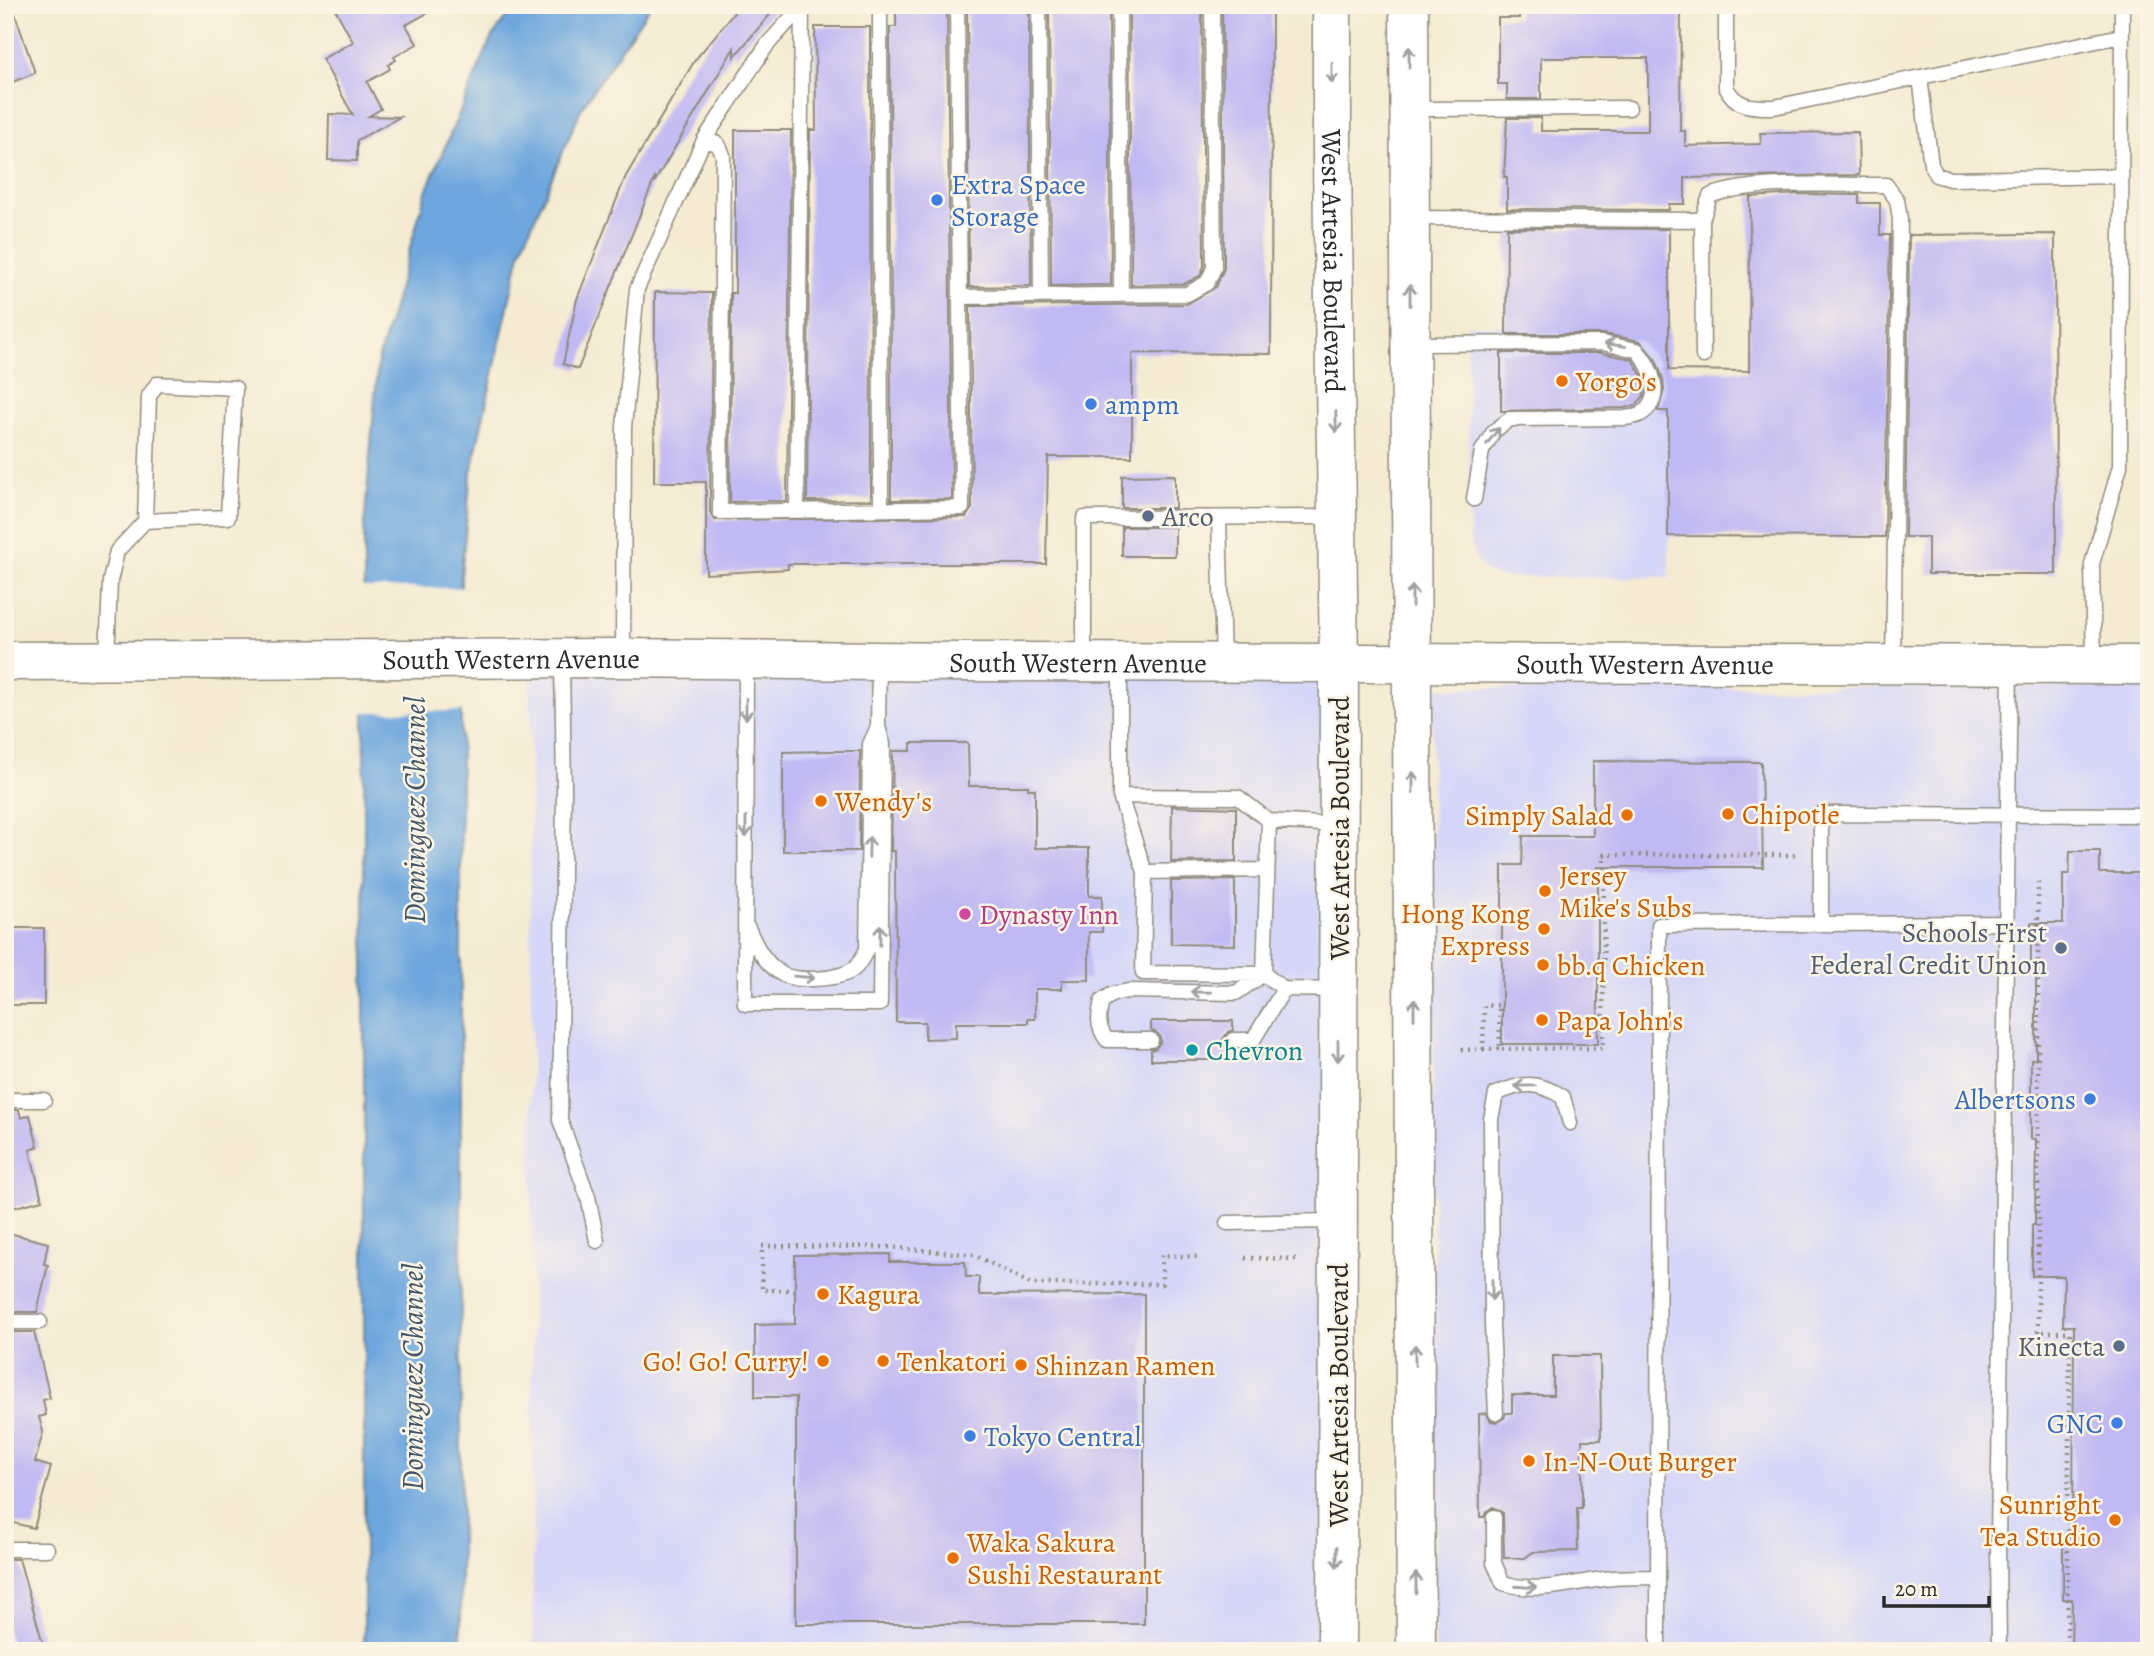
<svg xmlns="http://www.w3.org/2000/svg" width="2154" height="1656" viewBox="0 0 2154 1656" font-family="Alegreya,serif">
  <rect width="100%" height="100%" fill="#fcf5e5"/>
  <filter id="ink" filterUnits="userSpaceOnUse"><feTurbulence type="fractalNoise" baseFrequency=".0143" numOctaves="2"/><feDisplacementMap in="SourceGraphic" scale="14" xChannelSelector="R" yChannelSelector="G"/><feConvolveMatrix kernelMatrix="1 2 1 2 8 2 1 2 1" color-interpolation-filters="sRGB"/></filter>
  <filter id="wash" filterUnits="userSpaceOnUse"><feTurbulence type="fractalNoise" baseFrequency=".00686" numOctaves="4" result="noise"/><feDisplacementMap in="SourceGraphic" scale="28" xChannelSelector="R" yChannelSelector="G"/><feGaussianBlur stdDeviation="1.57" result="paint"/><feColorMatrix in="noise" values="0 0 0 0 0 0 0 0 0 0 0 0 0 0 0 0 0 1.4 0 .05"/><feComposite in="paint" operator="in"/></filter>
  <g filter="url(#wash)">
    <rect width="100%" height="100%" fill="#f4ebd2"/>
    <path fill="#d6d7f8" d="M 1467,325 L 1669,331 L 1669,577 L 1499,577 L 1487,572 L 1477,562 L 1470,540 Z
      M 530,674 L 1327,676 L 1330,1651 L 533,1651 Z
      M 2149,686 L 2149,1651 L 1435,1651 L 1432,688 Z"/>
    <path fill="#6ea7de" stroke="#4c6984" stroke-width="2" d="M 515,5 L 651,5 L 581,109 L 520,253 L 471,472 L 461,577 L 461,1651 L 364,1651 L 364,527 L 378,361 L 426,191 L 491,39 Z"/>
    <path fill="#f4ebd2" d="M 360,588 L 464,588 L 466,711 L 360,712 Z"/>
    <g id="blocks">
      <path fill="#c1b9f3" d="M 5,5 L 12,5 L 35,73 L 5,85 Z
        M 333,5 L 442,5 L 406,25 L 417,44 L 394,57 L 396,60 L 388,65 L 390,69 L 367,82 L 381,109 L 369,116 L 400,117 L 357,140 L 357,161 L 328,160 L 329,114 L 353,115 L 322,59 L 353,42 Z
        M 734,5 L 778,5 L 734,57 L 734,48 L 655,181 L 655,177 L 578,369 L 563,364 L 577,299 L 626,176 L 695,60 L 734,13 Z
        M 896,5 L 947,5 L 952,499 L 891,500 L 890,27 L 896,27 Z
        M 967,5 L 1029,5 L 1031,286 L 969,287 Z
        M 1049,5 L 1109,5 L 1111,285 L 1051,286 Z
        M 1129,5 L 1202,5 L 1204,266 L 1200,276 L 1184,284 L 1131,285 Z
        M 1222,5 L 1272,5 L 1271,354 L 1132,353 L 1132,457 L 1048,457 L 1046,564 L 788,564 L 788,569 L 706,574 L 706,482 L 654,482 L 655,292 L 712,293 L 710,512 L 715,520 L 966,517 L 972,508 L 970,306 L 1187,304 L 1216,287 L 1224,268 Z
        M 1519,5 L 1681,5 L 1680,131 L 1685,131 L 1685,146 L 1761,144 L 1760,133 L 1858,132 L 1859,175 L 1685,178 L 1685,204 L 1669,204 L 1669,210 L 1507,209 L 1507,177 L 1504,177 L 1507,118 L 1541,118 L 1541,131 L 1648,131 L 1648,58 L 1541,58 L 1541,99 L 1507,99 L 1507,84 L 1498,84 L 1498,18 L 1519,18 Z
        M 815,27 L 870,27 L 871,500 L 807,501 L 810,130 L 816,130 Z
        M 735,130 L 791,130 L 787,501 L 730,502 L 731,293 L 735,293 Z
        M 1796,194 L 1859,195 L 1859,203 L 1880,203 L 1880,235 L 1890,235 L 1885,537 L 1668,536 L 1668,411 L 1658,411 L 1664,390 L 1663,379 L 1656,360 L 1640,341 L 1604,334 L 1506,334 L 1507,228 L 1669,229 L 1669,370 L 1749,371 L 1750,197 Z
        M 2055,234 L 2056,574 L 1928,574 L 1928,537 L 1905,537 L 1909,235 Z
        M 1501,353 L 1601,353 L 1632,359 L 1642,376 L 1644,396 L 1635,406 L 1624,408 L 1501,411 Z
        M 1175,475 L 1175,508 L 1122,508 L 1122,476 Z
        M 1122,527 L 1175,527 L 1175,556 L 1122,556 Z
        M 911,743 L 968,743 L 969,786 L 1028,786 L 1028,789 L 1035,789 L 1035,848 L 1089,848 L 1089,896 L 1102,896 L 1102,932 L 1089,932 L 1089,980 L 1062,980 L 1062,989 L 1035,989 L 1035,1019 L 1028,1019 L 1028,1023 L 956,1023 L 956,1038 L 925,1039 L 925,1022 L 896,1022 L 895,851 L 891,851 L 893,751 L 911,751 Z
        M 830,751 L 860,751 L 859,851 L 783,851 L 783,752 Z
        M 1593,761 L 1761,762 L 1763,867 L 1598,867 L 1598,1044 L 1502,1044 L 1502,865 L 1522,865 L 1523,836 L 1593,836 Z
        M 1172,806 L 1236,808 L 1236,861 L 1171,862 Z
        M 2070,851 L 2100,851 L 2100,873 L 2149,873 L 2149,1651 L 2071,1651 L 2072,1599 L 2063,1599 L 2063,1542 L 2073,1542 L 2074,1326 L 2063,1326 L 2064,1276 L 2032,1276 L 2032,1225 L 2035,1225 L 2036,1139 L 2031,1139 L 2031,1059 L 2036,1059 L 2036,973 L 2031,973 L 2031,923 L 2063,923 L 2063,874 L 2069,874 Z
        M 1235,880 L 1235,945 L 1171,944 L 1171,881 Z
        M 5,928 L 44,928 L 44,1005 L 5,1005 Z
        M 1151,1021 L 1233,1021 L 1233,1030 L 1228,1032 L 1223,1039 L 1225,1045 L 1233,1050 L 1233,1060 L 1151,1060 L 1151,1050 L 1156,1048 L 1161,1041 L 1159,1035 L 1151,1030 Z
        M 5,1110 L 19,1110 L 21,1118 L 30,1115 L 38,1147 L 30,1150 L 42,1200 L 5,1210 Z
        M 5,1232 L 48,1243 L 44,1264 L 48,1265 L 37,1312 L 5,1312 Z
        M 890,1254 L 890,1262 L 965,1262 L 966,1277 L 979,1277 L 979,1295 L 1144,1294 L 1144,1624 L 796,1624 L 796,1397 L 755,1397 L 755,1325 L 795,1324 L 795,1255 Z
        M 5,1332 L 34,1332 L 50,1398 L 43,1400 L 46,1415 L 39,1417 L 43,1432 L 35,1462 L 51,1467 L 34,1528 L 5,1521 Z
        M 1553,1356 L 1600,1356 L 1601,1440 L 1582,1440 L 1582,1508 L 1577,1508 L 1578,1551 L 1533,1552 L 1525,1558 L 1504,1558 L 1503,1513 L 1493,1507 L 1486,1512 L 1484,1517 L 1480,1517 L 1479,1414 L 1486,1413 L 1491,1421 L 1497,1422 L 1504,1418 L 1506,1413 L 1512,1413 L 1512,1395 L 1553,1395 Z
        M 5,1559 L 19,1559 L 45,1651 L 13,1651 L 5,1623 Z"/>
    </g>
  </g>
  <g filter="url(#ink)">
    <use href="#blocks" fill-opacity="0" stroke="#908b7e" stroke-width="2"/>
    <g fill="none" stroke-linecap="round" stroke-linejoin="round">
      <g stroke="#908b7e" stroke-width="17">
        <path id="lane" d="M 880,5 L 881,509
          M 1039,5 L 1041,295
          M 1119,5 L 1121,295
          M 1726,5 L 1726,87 C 1736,108 1753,107 1774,107 L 2121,36
          M 1920,77 L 1931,165 L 1936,175 L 1950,179 L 2120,176
          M 1411,109 L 1629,108
          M 704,140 L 718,144 L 723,155 L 720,512 L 962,508 L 957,5
          M 1411,218 L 1702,220
          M 960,297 L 1187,294 L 1207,283 L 1214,268 L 1212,5
          M 1412,344 L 1602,343 L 1637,350 C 1651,366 1666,398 1641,414 C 1637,417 1629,417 1625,418 L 1510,419 L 1494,431 L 1482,451 L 1474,499
          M 1703,356 L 1702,220 L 1710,196 C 1753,179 1838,186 1886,185 L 1897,200 L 1900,219 L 1893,664
          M 797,510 L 802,6
          M 1219,518 L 1223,662
          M 623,656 L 624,427 L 637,289 L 704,140 L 767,45 L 803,5
          M 107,659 L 110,581 L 117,551 L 145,521 L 228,517 L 235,388 L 157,384 L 149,396 L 145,521
          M 562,660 L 564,790 L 560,1120 L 588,1197 L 597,1241
          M 746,661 L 745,1004 L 880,1004 L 883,744 L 878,727 L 879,662
          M 1084,662 L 1084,518 L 1335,517
          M 1120,664 L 1120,796 L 1145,872 L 1143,973 L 1264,974 L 1284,989 L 1337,990
          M 2094,664 L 2092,564 L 2120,466 L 2122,5
          M 1120,796 L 1238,797 L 1269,821 L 1338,825
          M 1145,872 L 1267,870
          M 1821,924 L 1821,814 L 2149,815
          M 748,928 C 756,946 763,961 780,973 C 794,983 842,980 855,968 C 860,963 864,955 867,949 L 870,744 L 878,727
          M 1151,1040 L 1107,1040 C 1097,1027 1098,1017 1102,1001 L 1113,994 L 1128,991 L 1236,993 L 1264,974 L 1269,821
          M 1233,1040 L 1253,1040 L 1284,989
          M 5,1100 L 44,1100
          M 1227,1223 L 1337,1221
          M 5,1322 L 40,1322
          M 1496,1413 L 1492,1324 L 1491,1119 L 1496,1094 C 1522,1082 1538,1081 1563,1097 L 1570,1123
          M 1494,1517 L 1494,1563 L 1503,1583 C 1542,1595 1574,1581 1613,1578 C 1627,1577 1643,1577 1657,1577
          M 5,1549 L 47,1549
          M 1658,1651 L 1659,925 L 2006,923
          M 1999,1651 L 1998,1542 L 2010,666"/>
      </g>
      <g stroke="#908b7e" stroke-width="41">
        <g id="primary">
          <path id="s1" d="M 1332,5 L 1332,158 L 1339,664 L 1337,1651"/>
          <path d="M 1409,5 L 1416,1651"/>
          <path id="s2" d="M 5,661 L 623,658 L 959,662 L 2149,665"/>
        </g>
      </g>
      <path stroke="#908b7e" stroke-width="4.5" stroke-dasharray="2 5" stroke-linecap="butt" d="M 2038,882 L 2038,1332 L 2070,1332 L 2067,1651
        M 1483,1049 L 1500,1049
        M 1461,1050 L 1483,1049 L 1484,1006 L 1499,1005 L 1500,1049 L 1603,1048 L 1604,855 L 1796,855
        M 1245,1258 L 1300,1259
        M 795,1290 L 762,1290 L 762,1246 L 888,1247 L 974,1255 L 1031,1284 L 1162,1284 L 1162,1255 L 1197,1257"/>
      <use href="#lane" stroke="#fff" stroke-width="14"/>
      <use href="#primary" stroke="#fff" stroke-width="38"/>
    </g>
    <defs><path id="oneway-shaft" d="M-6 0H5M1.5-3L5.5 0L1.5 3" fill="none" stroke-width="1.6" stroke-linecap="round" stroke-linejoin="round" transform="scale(1.75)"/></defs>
    <g stroke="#a0a0a0">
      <use href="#oneway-shaft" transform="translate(1409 57) rotate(-90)"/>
      <use href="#oneway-shaft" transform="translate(1332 73) rotate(90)"/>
      <use href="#oneway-shaft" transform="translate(1410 295) rotate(-90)"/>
      <use href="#oneway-shaft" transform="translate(1615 345) rotate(-172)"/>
      <use href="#oneway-shaft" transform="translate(1336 422) rotate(89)"/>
      <use href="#oneway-shaft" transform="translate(1493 436) rotate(-52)"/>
      <use href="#oneway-shaft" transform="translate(1412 596) rotate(-90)"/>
      <use href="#oneway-shaft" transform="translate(746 709) rotate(90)"/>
      <use href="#oneway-shaft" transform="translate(1413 782) rotate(-90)"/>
      <use href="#oneway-shaft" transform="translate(746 827) rotate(90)"/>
      <use href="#oneway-shaft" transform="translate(869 847) rotate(-89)"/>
      <use href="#oneway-shaft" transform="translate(880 935) rotate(-89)"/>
      <use href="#oneway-shaft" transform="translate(804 977) rotate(5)"/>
      <use href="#oneway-shaft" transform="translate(1201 992) rotate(-179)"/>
      <use href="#oneway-shaft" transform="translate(1414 1009) rotate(-90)"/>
      <use href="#oneway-shaft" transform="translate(1338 1051) rotate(90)"/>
      <use href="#oneway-shaft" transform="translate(1525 1086) rotate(179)"/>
      <use href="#oneway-shaft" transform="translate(1492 1290) rotate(90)"/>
      <use href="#oneway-shaft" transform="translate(1415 1355) rotate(-90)"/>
      <use href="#oneway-shaft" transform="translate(1337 1557) rotate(90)"/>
      <use href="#oneway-shaft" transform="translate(1416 1583) rotate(-90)"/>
      <use href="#oneway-shaft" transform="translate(1526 1587) rotate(4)"/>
    </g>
  </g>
  <g fill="#3f7fe0" stroke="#fcf5e5" stroke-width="2.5">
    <circle cx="937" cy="200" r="7"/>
    <circle cx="1091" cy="404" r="7"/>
    <circle cx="2090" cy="1099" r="7"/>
    <circle cx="2117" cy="1423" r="7"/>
    <circle cx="970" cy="1436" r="7"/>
  </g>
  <g fill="#e8710a" stroke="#fcf5e5" stroke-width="2.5">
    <circle cx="1562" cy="381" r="7"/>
    <circle cx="821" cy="801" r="7"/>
    <circle cx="1728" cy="814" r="7"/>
    <circle cx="1627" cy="815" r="7"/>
    <circle cx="1545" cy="891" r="7"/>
    <circle cx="1544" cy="929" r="7"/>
    <circle cx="1543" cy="965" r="7"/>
    <circle cx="1542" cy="1020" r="7"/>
    <circle cx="823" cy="1294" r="7"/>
    <circle cx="823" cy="1361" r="7"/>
    <circle cx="883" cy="1361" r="7"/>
    <circle cx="1021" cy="1365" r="7"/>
    <circle cx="1529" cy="1461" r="7"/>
    <circle cx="2115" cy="1520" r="7"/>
    <circle cx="953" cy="1558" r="7"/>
  </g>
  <g fill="#5c6f8a" stroke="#fcf5e5" stroke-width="2.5">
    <circle cx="1148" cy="516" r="7"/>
    <circle cx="2061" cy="948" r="7"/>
    <circle cx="2119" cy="1346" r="7"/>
  </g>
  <circle fill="#d1479c" stroke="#fcf5e5" stroke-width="2.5" cx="965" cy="914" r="7"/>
  <circle fill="#0f9aa8" stroke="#fcf5e5" stroke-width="2.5" cx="1192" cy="1050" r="7"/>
  <g text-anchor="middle" stroke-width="5" stroke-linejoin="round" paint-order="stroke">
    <g font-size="28" fill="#366cbe" stroke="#fcf5e5" text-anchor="start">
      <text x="951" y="194">Extra Space<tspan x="951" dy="32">Storage</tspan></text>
      <text x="1105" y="414">ampm</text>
      <text x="2076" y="1109" text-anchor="end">Albertsons</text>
      <text x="2103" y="1433" text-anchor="end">GNC</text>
      <text x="984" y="1446">Tokyo Central</text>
    </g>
    <g font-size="28" fill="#2b2b2b" stroke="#fcf5e5">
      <text dy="10" stroke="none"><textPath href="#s1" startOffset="256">West Artesia Boulevard</textPath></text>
      <text dy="10" stroke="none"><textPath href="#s2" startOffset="506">South Western Avenue</textPath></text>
      <text dy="10" stroke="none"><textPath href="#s2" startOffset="1073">South Western Avenue</textPath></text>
      <text dy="10" stroke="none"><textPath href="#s2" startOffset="1640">South Western Avenue</textPath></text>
      <text transform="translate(1339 828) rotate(-90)" y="10">West Artesia Boulevard</text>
      <text transform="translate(1338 1395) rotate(-90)" y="10">West Artesia Boulevard</text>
    </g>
    <g font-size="28" fill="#c56008" stroke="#fcf5e5" text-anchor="start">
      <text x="1576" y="391">Yorgo's</text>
      <text x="835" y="811">Wendy's</text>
      <text x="1742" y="824">Chipotle</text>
      <text x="1613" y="825" text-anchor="end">Simply Salad</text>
      <text x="1559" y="885">Jersey<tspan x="1559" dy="32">Mike's Subs</tspan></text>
      <text x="1530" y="923" text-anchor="end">Hong Kong<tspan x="1530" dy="32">Express</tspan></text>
      <text x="1557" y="975">bb.q Chicken</text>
      <text x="1556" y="1030">Papa John's</text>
      <text x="837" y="1304">Kagura</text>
      <text x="809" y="1371" text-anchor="end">Go! Go! Curry!</text>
      <text x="897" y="1371">Tenkatori</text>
      <text x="1035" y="1375">Shinzan Ramen</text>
      <text x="1543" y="1471">In-N-Out Burger</text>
      <text x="2101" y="1514" text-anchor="end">Sunright<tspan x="2101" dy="32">Tea Studio</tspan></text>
      <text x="967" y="1552">Waka Sakura<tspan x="967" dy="32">Sushi Restaurant</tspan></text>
    </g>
    <g font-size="28" fill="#4e5e75" stroke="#fcf5e5" text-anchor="end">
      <text x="1162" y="526" text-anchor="start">Arco</text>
      <text x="2047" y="942">Schools First<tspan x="2047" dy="32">Federal Credit Union</tspan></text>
      <text x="2105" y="1356">Kinecta</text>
    </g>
    <g font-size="28" fill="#b23c85" stroke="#fcf5e5" text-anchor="start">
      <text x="979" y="924">Dynasty Inn</text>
    </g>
    <g font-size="28" fill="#0d838f" stroke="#fcf5e5" text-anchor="start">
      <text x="1206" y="1060">Chevron</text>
    </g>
    <g font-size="30" font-style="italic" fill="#42566a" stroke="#fcf5e5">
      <text transform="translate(415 810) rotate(-90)" y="10">Dominguez Channel</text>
      <text transform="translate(413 1377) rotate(-90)" y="10">Dominguez Channel</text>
    </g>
  </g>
  <rect width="2154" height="1656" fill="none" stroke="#fcf5e5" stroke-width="28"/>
  <path d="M1884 1596v10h105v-10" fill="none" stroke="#2b2b2b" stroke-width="3.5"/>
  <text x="1895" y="1596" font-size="21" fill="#2b2b2b" stroke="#fcf5e5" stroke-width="5" paint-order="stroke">20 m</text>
</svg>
